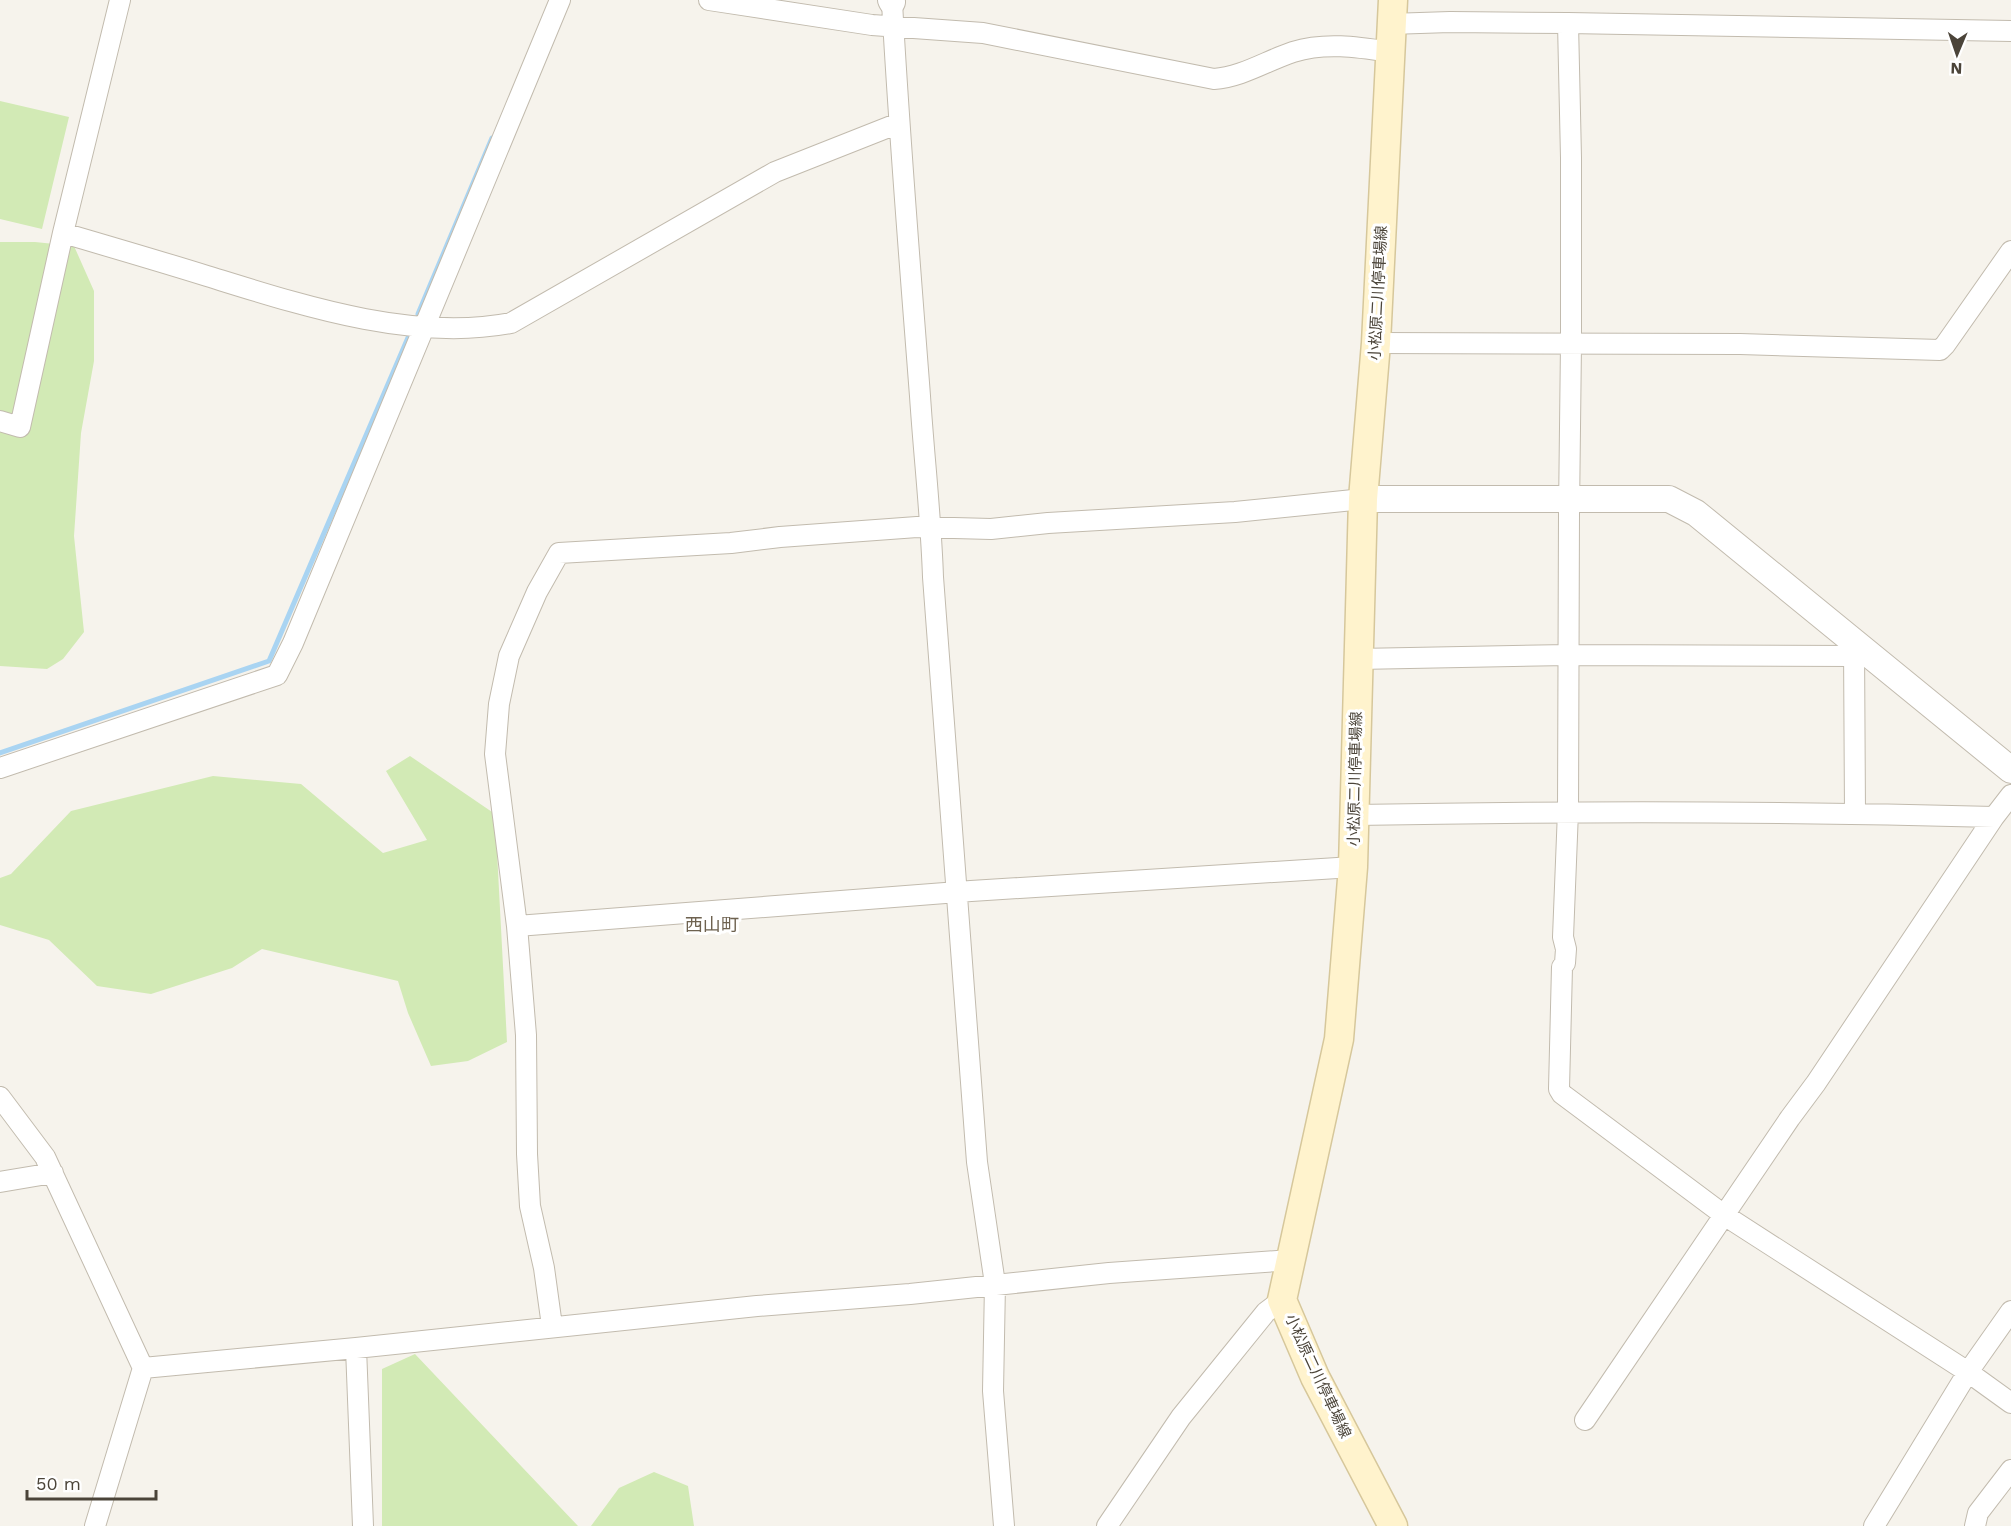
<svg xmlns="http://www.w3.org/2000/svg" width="2011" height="1526" viewBox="0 0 2011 1526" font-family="'Work Sans','Noto Sans JP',sans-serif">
  <rect width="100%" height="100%" fill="#f6f3ec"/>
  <path fill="#d2eab5" d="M 0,101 L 69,117 L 42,229 L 0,219 Z
    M 0,242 L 35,242 L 74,246 L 94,291 L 94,361 L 81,433 L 74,536 L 84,632 L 63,659 L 47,669 L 0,666 Z
    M 410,756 L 495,814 L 507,1042 L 468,1061 L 431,1066 L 408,1013 L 398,981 L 262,949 L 232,968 L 151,994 L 97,986 L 49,940 L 0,925 L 0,878 L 11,874 L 71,811 L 213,776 L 301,784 L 383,853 L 427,840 L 386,771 Z
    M 415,1354 L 578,1526 L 382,1526 L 382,1369 Z
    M 654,1472 L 688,1486 L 694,1526 L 591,1526 L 619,1488 Z"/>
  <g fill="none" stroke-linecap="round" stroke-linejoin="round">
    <path stroke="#a9d4f2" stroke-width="5" d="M 418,314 L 492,138
      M 0,753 L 269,661 L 410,333"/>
    <g stroke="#c2bbae" stroke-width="22">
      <path id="minor" d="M 709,0 L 872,25 L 983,33 L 1214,79 C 1242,77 1266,61 1293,52 C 1325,42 1357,47 1390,52
        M 892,2 C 899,133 910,265 920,396 C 924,457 931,517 933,577 L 977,1162 L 995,1284 L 993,1391 L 1004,1526
        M 1568,23 L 1571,158 L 1571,343 L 1569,512 L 1568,811 L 1563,937 L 1566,949 L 1565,963 L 1562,967 L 1559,1089 L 1562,1094 L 1724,1215 L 1968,1372 L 2011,1403
        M 1390,24 L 1450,22 L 1568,23 L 2011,31
        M 63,233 C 111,247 159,261 207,276 C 301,305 412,342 511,323 L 775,172 L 899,123
        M 1376,343 L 1740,344 L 1940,350 L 1945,345 L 2011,251
        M 0,421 L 20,427 L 63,233 L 120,0
        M 1854,645 L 1855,813
        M 1358,659 L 1568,655 L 1854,656
        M 0,768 L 277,675 L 293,643 L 560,0
        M 1355,815 C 1568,811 1781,811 1994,817
        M 517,926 L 971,891 L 1353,867
        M 0,1097 L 45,1157 L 143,1368 L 95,1526
        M 0,1182 L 53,1173
        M 552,1326 L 544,1268 L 530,1206 L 527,1154 L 526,1035 L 517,926 L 495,754 L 499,704 L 509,656 L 537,592 L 559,553 L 731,543 L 780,537 L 917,527 L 991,529 L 1048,523 L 1235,512 L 1363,499
        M 356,1348 L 363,1526
        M 143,1368 L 356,1348 L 757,1306 L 910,1294 L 1109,1273 L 1291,1260
        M 1585,1420 L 1790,1118 L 1816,1083 L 1994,817 L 2011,795
        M 1107,1526 L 1181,1417 L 1266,1312 L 1282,1300
        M 1874,1526 L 1968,1372 L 2011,1311
        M 1975,1526 L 1978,1513 L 2011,1470"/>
    </g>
    <g stroke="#c2bbae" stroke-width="28">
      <path id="tertiary" d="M 891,0 L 892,2
        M 1363,499 L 1669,499 L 1696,513 L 2011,770"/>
    </g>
    <g stroke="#d6c79b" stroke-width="31">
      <path id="secondary" d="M 1393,0 L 1376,343 L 1363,499 L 1353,867 L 1339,1039 L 1282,1300 L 1315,1377 L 1393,1526"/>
    </g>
    <use href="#minor" stroke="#fff" stroke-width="20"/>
    <use href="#tertiary" stroke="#fff" stroke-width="26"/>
    <use href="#secondary" stroke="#fff3cd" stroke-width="28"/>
  </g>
  <g text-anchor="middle" stroke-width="6" stroke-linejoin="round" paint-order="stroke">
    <g font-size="15" fill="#4b4439" stroke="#fff">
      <text transform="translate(1378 293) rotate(-87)" y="5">小松原二川停車場線</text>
      <text transform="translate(1355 779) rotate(-89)" y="5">小松原二川停車場線</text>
      <text transform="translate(1318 1376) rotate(65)" y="5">小松原二川停車場線</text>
    </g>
    <g font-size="18" fill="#6e6250" stroke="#fff">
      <text x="712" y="931">西山町</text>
    </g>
  </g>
  <g transform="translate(1957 54) rotate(182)" stroke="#ffffff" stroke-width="4.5" paint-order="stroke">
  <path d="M0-4.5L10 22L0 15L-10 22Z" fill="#4b4439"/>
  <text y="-9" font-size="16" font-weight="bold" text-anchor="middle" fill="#4b4439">N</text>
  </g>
  <path d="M27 1490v9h129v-9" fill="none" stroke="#4b4439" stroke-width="3"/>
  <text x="36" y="1490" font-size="18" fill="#4b4439" stroke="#ffffff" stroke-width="4.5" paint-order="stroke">50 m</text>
</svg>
